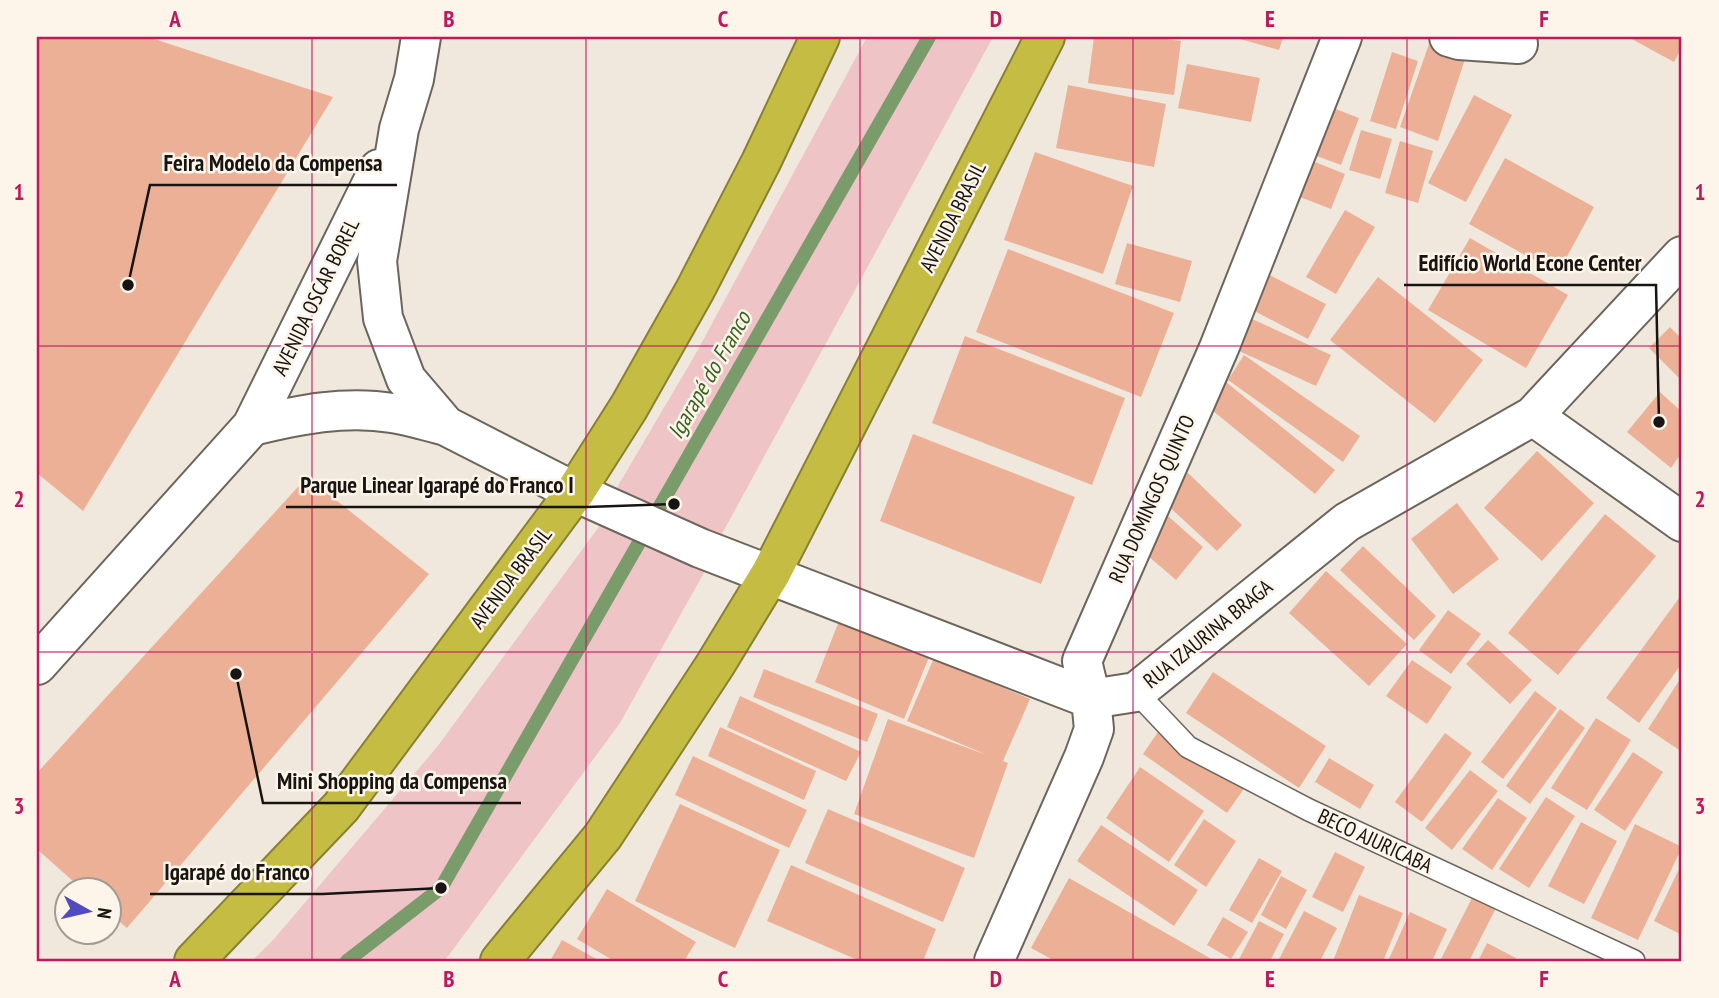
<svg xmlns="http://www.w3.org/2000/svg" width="1719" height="998" viewBox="0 0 1719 998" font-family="'PT Sans Narrow',sans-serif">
  <rect width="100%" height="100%" fill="#f0e8dd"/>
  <path fill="#efc4c7" d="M 867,37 L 993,37 L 723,532 L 705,571 L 620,723 L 449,955 L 443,961 L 252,961 L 274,939 L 437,747 L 601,524 L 619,484 L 695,355 Z"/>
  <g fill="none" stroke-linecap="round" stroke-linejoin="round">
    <path stroke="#7a9c6b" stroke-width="14" d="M 347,961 L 441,888 L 929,37"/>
  </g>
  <path fill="#ecb096" d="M 37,37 L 148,37 L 333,97 L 83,511 L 37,473 Z
    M 1094,37 L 1151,37 L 1181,41 L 1174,95 L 1088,83 Z
    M 1233,37 L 1283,37 L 1279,50 Z
    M 1628,37 L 1682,37 L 1682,47 L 1674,62 Z
    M 1429,44 L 1466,56 L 1438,141 L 1400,127 Z
    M 1392,52 L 1418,61 L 1396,129 L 1370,121 Z
    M 1187,64 L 1260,78 L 1251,122 L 1178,108 Z
    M 1068,85 L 1166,104 L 1154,167 L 1056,148 Z
    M 1474,95 L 1512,115 L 1466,202 L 1428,183 Z
    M 1323,104 L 1359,118 L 1341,165 L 1306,152 Z
    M 1361,130 L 1392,139 L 1380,179 L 1349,170 Z
    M 1400,141 L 1433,151 L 1418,203 L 1385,193 Z
    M 1035,152 L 1133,186 L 1103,274 L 1004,240 Z
    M 1300,156 L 1345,174 L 1331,209 L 1287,192 Z
    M 1505,158 L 1594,207 L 1558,273 L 1469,224 Z
    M 1345,210 L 1375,227 L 1336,294 L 1306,277 Z
    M 1470,238 L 1568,295 L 1526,368 L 1428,310 Z
    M 1127,243 L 1192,261 L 1180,302 L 1115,284 Z
    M 1008,249 L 1174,313 L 1141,397 L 976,332 Z
    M 1262,271 L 1326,304 L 1308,339 L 1243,305 Z
    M 1378,277 L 1483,360 L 1435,423 L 1330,340 Z
    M 1252,319 L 1331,355 L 1316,386 L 1239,351 Z
    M 1670,327 L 1682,339 L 1682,381 L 1649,348 Z
    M 965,336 L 1125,398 L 1092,485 L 932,423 Z
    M 1244,355 L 1360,436 L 1343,462 L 1228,380 Z
    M 1226,382 L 1335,470 L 1315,494 L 1207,406 Z
    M 1660,392 L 1682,412 L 1682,452 L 1671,468 L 1627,432 Z
    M 913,434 L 1075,497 L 1041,584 L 880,521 Z
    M 1537,451 L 1594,503 L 1542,561 L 1484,508 Z
    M 1188,473 L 1242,525 L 1217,551 L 1162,500 Z
    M 307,477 L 429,574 L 127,928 L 108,912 L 108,890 L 83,890 L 37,849 L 37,773 Z
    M 1457,503 L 1499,559 L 1453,594 L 1411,539 Z
    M 1605,514 L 1656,556 L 1558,675 L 1508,633 Z
    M 1168,516 L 1203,547 L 1176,580 L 1140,549 Z
    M 1363,546 L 1436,616 L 1414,640 L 1340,570 Z
    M 1326,571 L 1407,644 L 1369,686 L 1289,613 Z
    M 1682,594 L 1682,663 L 1639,723 L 1606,698 Z
    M 1448,610 L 1481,634 L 1451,674 L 1419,650 Z
    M 841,616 L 931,652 L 904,719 L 815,682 Z
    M 1488,640 L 1532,680 L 1510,704 L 1466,664 Z
    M 934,658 L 1030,699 L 1003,761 L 1008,763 L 974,858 L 854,814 L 888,719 L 987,755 L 907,721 Z
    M 1412,660 L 1452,687 L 1427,724 L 1386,696 Z
    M 764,669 L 878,714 L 867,742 L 753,697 Z
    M 1213,672 L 1326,746 L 1299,788 L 1186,713 Z
    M 1682,676 L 1682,752 L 1648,729 Z
    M 1535,691 L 1557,708 L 1503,779 L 1481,762 Z
    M 740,696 L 861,752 L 846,781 L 727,727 Z
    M 1560,709 L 1585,728 L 1530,804 L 1506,786 Z
    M 1596,718 L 1631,740 L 1587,810 L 1551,788 Z
    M 720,727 L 816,771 L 804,800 L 708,756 Z
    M 1160,729 L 1245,787 L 1227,813 L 1143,754 Z
    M 1445,733 L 1472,753 L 1422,822 L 1395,802 Z
    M 1633,752 L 1663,772 L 1625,831 L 1594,810 Z
    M 693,756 L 807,810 L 789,848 L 675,795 Z
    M 1329,758 L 1374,785 L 1360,809 L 1315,782 Z
    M 1140,767 L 1204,811 L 1169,862 L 1106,818 Z
    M 1470,770 L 1498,791 L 1452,850 L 1425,828 Z
    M 1546,797 L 1575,816 L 1529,888 L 1499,869 Z
    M 1498,798 L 1527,818 L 1492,870 L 1462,849 Z
    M 680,804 L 780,850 L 735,948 L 635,901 Z
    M 828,809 L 965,868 L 943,922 L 805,863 Z
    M 1204,819 L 1236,841 L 1206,887 L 1174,865 Z
    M 1581,822 L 1617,841 L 1584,904 L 1548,886 Z
    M 1635,824 L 1682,847 L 1638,940 L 1591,918 Z
    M 1101,825 L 1198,890 L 1174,926 L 1077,861 Z
    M 1335,852 L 1365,867 L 1343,912 L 1312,897 Z
    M 1259,858 L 1282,871 L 1252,923 L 1229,910 Z
    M 1682,863 L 1682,935 L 1654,921 Z
    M 791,865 L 936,929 L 923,961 L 860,961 L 767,921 Z
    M 1281,876 L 1307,890 L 1286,929 L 1261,915 Z
    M 1069,878 L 1215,961 L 1055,961 L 1031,948 Z
    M 607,889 L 696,942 L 684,961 L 614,961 L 577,939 Z
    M 1359,895 L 1403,913 L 1383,961 L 1333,961 Z
    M 1473,896 L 1496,908 L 1469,961 L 1440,961 Z
    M 1304,911 L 1337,928 L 1320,961 L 1278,961 Z
    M 1410,912 L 1447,929 L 1432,961 L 1388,961 Z
    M 1223,917 L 1248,932 L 1231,959 L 1207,945 Z
    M 1259,921 L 1284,934 L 1270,961 L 1238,961 Z
    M 562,940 L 600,961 L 550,961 Z
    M 1487,943 L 1516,958 L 1514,961 L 1478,961 Z"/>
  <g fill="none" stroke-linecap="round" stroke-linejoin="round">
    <g stroke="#6c655c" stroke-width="24">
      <path id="lane" d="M 1136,692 L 1188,747 L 1309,810 L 1634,961"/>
    </g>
    <g stroke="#6c655c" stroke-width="42">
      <path id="street" d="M 421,37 L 414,79 L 399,129 L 377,261 L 383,318 L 406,379 L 446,426 L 575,492 L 700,548 L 1091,699 L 1136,692 L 1347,522 L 1533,416 L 1682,256
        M 1449,37 L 1459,40 L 1518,44
        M 1533,416 L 1682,522
        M 252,426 C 298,415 345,405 392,413 C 410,416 428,421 446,426
        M 37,665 L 252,426 L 379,169
        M 994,961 L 1084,757 L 1094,729 L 1091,699 L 1082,661 L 1219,348 L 1342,37"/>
    </g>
    <g stroke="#878132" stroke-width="42">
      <path id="highway" d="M 194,961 L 341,807 L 575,492 L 629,407 L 695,290 L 761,162 L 820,37
        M 500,961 L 603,836 L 715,665 L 771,573 L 1045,37"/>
    </g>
    <use href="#lane" stroke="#fff" stroke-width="21"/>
    <use href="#street" stroke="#fff" stroke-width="38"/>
    <use href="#highway" stroke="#c4bc43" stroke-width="38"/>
  </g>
  <path fill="none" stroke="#c2185b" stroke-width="2" stroke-opacity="0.55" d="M 312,37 L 312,961M 586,37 L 586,961M 860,37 L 860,961M 1133,37 L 1133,961M 1407,37 L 1407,961M 37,346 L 1682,346M 37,652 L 1682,652"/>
  <g text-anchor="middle" stroke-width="5" stroke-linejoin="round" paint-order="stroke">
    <g font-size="21" fill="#171411" stroke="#fdf5ea">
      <text transform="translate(953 217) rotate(-63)" y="7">AVENIDA BRASIL</text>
      <text transform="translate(316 297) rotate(-64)" y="7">AVENIDA OSCAR BOREL</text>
      <text transform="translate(1152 499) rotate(-66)" y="7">RUA DOMINGOS QUINTO</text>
      <text transform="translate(511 578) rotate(-53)" y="7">AVENIDA BRASIL</text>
      <text transform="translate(1208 634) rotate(-39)" y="7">RUA IZAURINA BRAGA</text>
      <text transform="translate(1375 841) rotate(25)" y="7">BECO AJURICABA</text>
    </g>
    <g font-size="23" font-style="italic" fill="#37631f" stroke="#fdf5ea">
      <text transform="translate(709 375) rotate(-60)" y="8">Igarapé do Franco</text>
    </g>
  </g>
  <path fill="none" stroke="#171411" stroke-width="2.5" d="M128 285L150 185H397M1659 422L1656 285H1404M674 504L587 507H286M236 674L263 803H521M441 888L323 894H150"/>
  <g fill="#171411" stroke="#fdf5ea" stroke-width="2.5">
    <circle cx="128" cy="285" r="7"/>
    <circle cx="1659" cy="422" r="7"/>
    <circle cx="674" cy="504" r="7"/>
    <circle cx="236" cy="674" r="7"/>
    <circle cx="441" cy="888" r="7"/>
  </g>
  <g font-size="23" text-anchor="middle" font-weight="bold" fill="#171411" stroke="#fdf5ea" stroke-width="5" stroke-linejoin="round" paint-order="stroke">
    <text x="273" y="171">Feira Modelo da Compensa</text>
    <text x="1530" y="271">Edifício World Econe Center</text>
    <text x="437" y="493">Parque Linear Igarapé do Franco I</text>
    <text x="392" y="789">Mini Shopping da Compensa</text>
    <text x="237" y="880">Igarapé do Franco</text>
  </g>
  <rect width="1719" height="998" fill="none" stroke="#fdf5ea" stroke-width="77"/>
  <g transform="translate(88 911) rotate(98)"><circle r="33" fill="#fdf5ea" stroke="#a19b93" stroke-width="2"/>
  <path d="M0-5L12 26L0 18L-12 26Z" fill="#514ac1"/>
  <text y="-10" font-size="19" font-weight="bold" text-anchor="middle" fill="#171411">N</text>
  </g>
  <rect x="38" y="38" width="1642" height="922" fill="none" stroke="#c2185b" stroke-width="2.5"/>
  <g font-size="23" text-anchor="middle" font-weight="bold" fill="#c2185b">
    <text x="175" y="27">A</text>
    <text x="449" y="27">B</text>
    <text x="723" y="27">C</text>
    <text x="996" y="27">D</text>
    <text x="1270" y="27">E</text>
    <text x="1544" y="27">F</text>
    <text x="19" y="200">1</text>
    <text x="1700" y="200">1</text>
    <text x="19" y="507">2</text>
    <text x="1700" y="507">2</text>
    <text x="19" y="814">3</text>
    <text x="1700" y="814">3</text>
    <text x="175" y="987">A</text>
    <text x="449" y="987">B</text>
    <text x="723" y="987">C</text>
    <text x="996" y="987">D</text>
    <text x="1270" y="987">E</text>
    <text x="1544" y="987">F</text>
  </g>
</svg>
